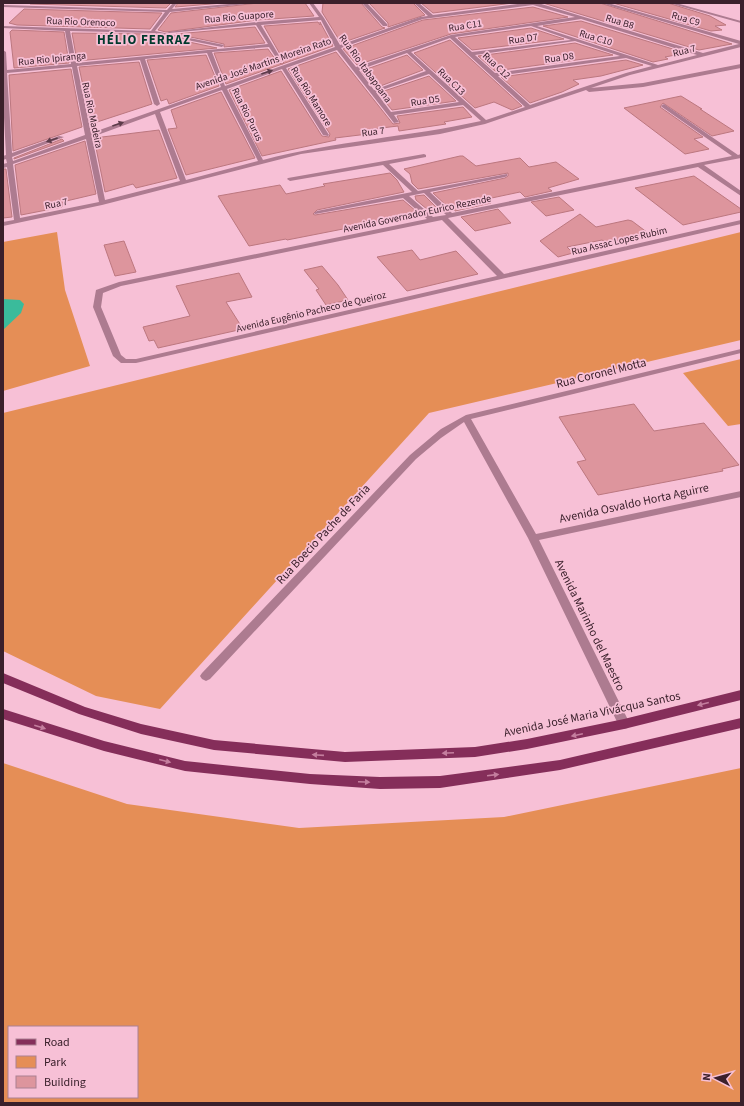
<svg xmlns="http://www.w3.org/2000/svg" width="744" height="1106" viewBox="0 0 744 1106" font-family="'Source Sans 3',sans-serif">
  <rect width="100%" height="100%" fill="#f7c0d6"/>
  <path fill="#e58e56" fill-rule="evenodd" d="M 57,232 L 65,290 L 90,366 L 3,391 L 3,242 Z
    M 741,232 L 741,340 L 429,413 L 160,709 L 96,696 L 3,651 L 3,413 Z
    M 741,359 L 741,424 L 728,426 L 683,373 Z
    M 3,763 L 127,804 L 299,828 L 504,817 L 741,768 L 741,1103 L 3,1103 ZM 9,1027 L 137,1027 L 137,1097 L 9,1097 Z"/>
  <path fill="#3abb9b" d="M 3,299 L 20,300 L 24,304 L 21,313 L 3,330 Z"/>
  <path fill="#dd959d" stroke="#bc777f" d="M 31,3 L 171,3 L 166,8 L 30,4 Z
    M 178,3 L 223,3 L 175,7 Z
    M 258,3 L 305,3 L 314,16 L 257,20 L 166,32 L 158,30 L 171,13 Z
    M 323,3 L 361,3 L 382,27 L 385,28 L 341,43 L 322,12 Z
    M 369,3 L 413,3 L 425,15 L 388,27 L 388,23 Z
    M 421,3 L 513,3 L 433,13 Z
    M 543,3 L 600,3 L 732,44 L 699,50 Z
    M 613,3 L 668,3 L 710,16 L 726,25 L 715,26 L 722,30 L 711,31 Z
    M 533,7 L 568,17 L 451,34 L 357,65 L 343,49 L 423,20 Z
    M 24,9 L 162,13 L 150,29 L 17,25 L 9,23 Z
    M 581,21 L 686,53 L 665,57 L 668,59 L 653,62 L 543,26 Z
    M 318,22 L 320,25 L 320,22 L 333,46 L 226,84 L 214,53 L 268,49 L 278,63 L 283,64 L 284,61 L 264,26 Z
    M 255,27 L 265,43 L 224,47 L 224,44 L 176,34 Z
    M 531,28 L 564,39 L 472,50 L 458,38 Z
    M 12,30 L 64,32 L 69,63 L 14,68 L 10,32 Z
    M 72,33 L 152,34 L 217,48 L 77,61 Z
    M 450,40 L 522,106 L 512,110 L 494,102 L 475,108 L 414,53 Z
    M 575,43 L 613,55 L 495,71 L 478,56 Z
    M 336,52 L 393,124 L 400,123 L 397,116 L 463,107 L 472,117 L 444,122 L 446,124 L 399,131 L 398,126 L 365,130 L 368,134 L 335,138 L 336,140 L 262,156 L 229,90 L 281,71 L 322,136 L 329,137 L 330,134 L 288,69 Z
    M 206,55 L 219,86 L 169,104 L 167,99 L 161,101 L 147,60 Z
    M 407,55 L 423,70 L 375,88 L 361,71 Z
    M 626,60 L 643,65 L 601,76 L 573,80 L 579,84 L 562,92 L 530,103 L 501,77 Z
    M 139,62 L 152,104 L 91,124 L 79,67 Z
    M 71,69 L 82,127 L 13,151 L 9,75 Z
    M 429,76 L 456,101 L 392,110 L 378,93 Z
    M 221,92 L 255,158 L 186,175 L 168,129 L 177,128 L 171,110 Z
    M 681,96 L 702,109 L 700,109 L 734,131 L 712,136 L 663,103 L 660,107 L 703,137 L 694,139 L 709,149 L 685,154 L 624,108 Z
    M 159,130 L 177,178 L 136,188 L 133,184 L 105,192 L 94,138 Z
    M 62,139 L 64,141 L 14,159 L 14,158 Z
    M 85,141 L 96,194 L 62,202 L 62,207 L 21,215 L 15,165 Z
    M 460,156 L 463,156 L 476,166 L 520,158 L 529,167 L 556,162 L 579,179 L 548,188 L 552,191 L 525,197 L 520,192 L 487,199 L 491,203 L 455,211 L 451,206 L 447,206 L 433,193 L 505,178 L 508,176 L 508,173 L 418,189 L 412,183 L 410,174 L 404,169 Z
    M 3,169 L 6,169 L 12,217 L 3,218 Z
    M 390,173 L 397,180 L 404,192 L 317,210 L 313,214 L 315,215 L 403,200 L 417,212 L 394,219 L 287,240 L 286,239 L 249,246 L 218,196 L 280,185 L 286,194 L 325,186 L 323,184 Z
    M 694,176 L 741,209 L 741,212 L 683,225 L 635,188 Z
    M 424,195 L 437,208 L 428,210 L 416,200 L 415,196 Z
    M 559,197 L 574,210 L 546,216 L 531,202 Z
    M 498,209 L 511,223 L 475,231 L 461,217 Z
    M 580,214 L 596,227 L 628,220 L 632,221 L 648,233 L 607,243 L 602,240 L 567,247 L 573,253 L 558,257 L 540,241 Z
    M 124,241 L 136,272 L 115,276 L 104,245 Z
    M 412,250 L 420,260 L 456,251 L 478,274 L 407,291 L 377,257 Z
    M 322,266 L 338,285 L 348,300 L 326,305 L 316,290 L 319,289 L 304,270 Z
    M 239,273 L 252,297 L 226,302 L 243,329 L 158,348 L 154,340 L 149,341 L 143,327 L 190,316 L 176,286 Z
    M 634,404 L 654,431 L 704,423 L 739,465 L 722,469 L 723,471 L 598,495 L 577,462 L 586,460 L 559,417 Z"/>
  <g fill="none" stroke-linecap="round" stroke-linejoin="round">
    <path fill="#ad7b90" fill-rule="evenodd" d="M 173,3 L 177,3 L 172,9 L 240,3 L 257,3 L 170,12 L 155,31 L 224,45 L 222,47 L 152,33 L 70,31 L 76,63 L 268,44 L 256,25 L 169,33 L 167,32 L 257,22 L 319,17 L 309,3 L 313,3 L 324,18 L 340,45 L 420,17 L 428,16 L 414,3 L 419,3 L 433,15 L 525,3 L 538,3 L 703,53 L 739,44 L 601,3 L 608,3 L 741,41 L 741,47 L 630,75 L 591,88 L 643,83 L 741,64 L 741,68 L 643,87 L 589,92 L 586,90 L 485,124 L 440,134 L 301,154 L 102,205 L 3,226 L 3,222 L 14,220 L 7,167 L 3,168 L 3,164 L 7,163 L 6,159 L 3,160 L 3,156 L 6,155 L 3,99 L 3,50 L 6,52 L 7,70 L 71,64 L 65,31 L 3,28 L 3,26 L 151,31 L 165,12 L 3,7 L 3,5 L 167,10 ZM 533,5 L 575,17 L 451,35 L 356,67 L 341,48 L 423,19 ZM 581,19 L 697,55 L 658,65 L 537,26 ZM 321,20 L 335,47 L 225,86 L 212,52 L 269,47 L 279,62 L 283,62 L 261,25 ZM 531,26 L 571,40 L 472,52 L 455,37 ZM 450,38 L 525,107 L 486,120 L 411,52 ZM 575,41 L 620,56 L 495,73 L 475,55 ZM 337,50 L 394,123 L 399,122 L 394,115 L 463,105 L 481,121 C 409,137 335,141 263,160 L 227,89 L 282,69 L 323,135 L 328,136 L 329,135 L 286,68 ZM 207,53 L 221,87 L 91,133 L 77,66 L 140,60 L 154,104 L 157,106 L 160,104 L 145,59 ZM 407,53 L 426,71 L 374,90 L 359,70 ZM 626,58 L 652,66 L 626,73 L 530,105 L 498,76 ZM 72,67 L 85,135 L 13,161 L 12,157 L 64,137 L 59,136 L 12,153 L 7,73 ZM 429,74 L 459,102 L 391,112 L 376,92 ZM 222,90 L 258,161 L 186,180 L 160,112 ZM 155,114 L 180,181 L 105,200 L 92,137 ZM 86,139 L 99,202 L 20,218 L 13,164 Z
      M 362,3 L 367,3 L 387,24 L 387,26 L 383,26 Z
      M 669,3 L 676,3 L 741,21 L 741,23 Z
      M 664,104 L 738,155 L 741,154 L 741,158 L 704,165 L 741,191 L 741,196 L 698,167 L 448,218 L 504,274 L 741,220 L 741,224 L 136,363 L 121,363 L 113,356 L 93,307 L 96,290 L 119,282 L 427,219 L 403,198 L 315,214 L 314,213 L 317,211 L 412,192 L 383,165 L 290,181 L 287,179 L 288,178 L 424,154 L 426,155 L 426,157 L 389,164 L 418,191 L 507,174 L 507,176 L 505,177 L 430,192 L 452,213 L 732,156 L 662,107 L 661,106 ZM 424,193 L 446,215 L 433,217 L 409,196 ZM 442,220 L 497,276 L 136,359 L 126,359 L 121,355 L 101,307 L 103,293 L 121,286 Z
      M 741,349 L 741,353 L 471,419 L 536,534 L 741,491 L 741,497 L 539,540 L 630,724 L 628,728 L 624,729 L 620,728 L 528,538 L 464,422 L 441,438 L 416,459 L 210,679 L 206,681 L 202,679 L 200,676 L 202,673 L 410,455 L 441,429 L 466,415 Z"/>
    <path fill="#852e5a" fill-rule="evenodd" d="M 3,673 L 85,707 L 141,724 L 214,740 L 345,752 L 475,747 L 527,739 L 624,719 L 741,690 L 741,700 L 624,729 L 527,749 L 475,757 L 345,762 L 214,750 L 141,734 L 79,714 L 3,683 Z
      M 3,709 L 104,741 L 185,761 L 310,774 L 380,777 L 440,776 L 560,760 L 741,718 L 741,728 L 560,770 L 440,788 L 380,789 L 310,784 L 185,771 L 104,751 L 3,719 Z"/>
  </g>
  <defs><path id="oneway-solid" d="M-6-.8H1V-3.2L6.5 0L1 3.2V.8H-6Z"/></defs>
  <g fill="#5c3b49">
    <use href="#oneway-solid" transform="translate(267 72) rotate(-19)"/>
    <use href="#oneway-solid" transform="translate(118 124) rotate(-19)"/>
    <use href="#oneway-solid" transform="translate(52 140) rotate(161)"/>
  </g>
  <g fill="#c47e9e">
    <use href="#oneway-solid" transform="translate(703 704) rotate(166)"/>
    <use href="#oneway-solid" transform="translate(40 727) rotate(17)"/>
    <use href="#oneway-solid" transform="translate(577 735) rotate(168)"/>
    <use href="#oneway-solid" transform="translate(448 753) rotate(178)"/>
    <use href="#oneway-solid" transform="translate(318 755) rotate(-176)"/>
    <use href="#oneway-solid" transform="translate(165 761) rotate(14)"/>
    <use href="#oneway-solid" transform="translate(493 775) rotate(-7)"/>
    <use href="#oneway-solid" transform="translate(364 782) rotate(3)"/>
  </g>
  <g text-anchor="middle" stroke-width="3.5" stroke-linejoin="round" paint-order="stroke">
    <g font-size="10" fill="#3a202b" stroke="#f7c0d6">
      <text transform="translate(239 16) rotate(-5)" y="4">Rua Rio Guapore</text>
      <text transform="translate(686 18) rotate(16)" y="4">Rua C9</text>
      <text transform="translate(81 21) rotate(2)" y="4">Rua Rio Orenoco</text>
      <text transform="translate(620 21) rotate(17)" y="4">Rua B8</text>
      <text transform="translate(465 25) rotate(-9)" y="4">Rua C11</text>
      <text transform="translate(596 37) rotate(17)" y="4">Rua C10</text>
      <text transform="translate(523 38) rotate(-8)" y="4">Rua D7</text>
      <text transform="translate(684 50) rotate(-14)" y="4">Rua 7</text>
      <text transform="translate(559 57) rotate(-8)" y="4">Rua D8</text>
      <text transform="translate(52 58) rotate(-6)" y="4">Rua Rio Ipiranga</text>
      <text transform="translate(263 63) rotate(-19)" y="4">Avenida José Martins Moreira Rato</text>
      <text transform="translate(497 65) rotate(43)" y="4">Rua C12</text>
      <text transform="translate(366 68) rotate(54)" y="4">Rua Rio Itabapoana</text>
      <text transform="translate(452 81) rotate(44)" y="4">Rua C13</text>
      <text transform="translate(312 96) rotate(58)" y="4">Rua Rio Mamore</text>
      <text transform="translate(425 100) rotate(-9)" y="4">Rua D5</text>
      <text transform="translate(248 114) rotate(64)" y="4">Rua Rio Purus</text>
      <text transform="translate(93 115) rotate(78)" y="4">Rua Rio Madeira</text>
      <text transform="translate(373 131) rotate(-7)" y="4">Rua 7</text>
      <text transform="translate(56 203) rotate(-12)" y="4">Rua 7</text>
      <text transform="translate(417 213) rotate(-12)" y="4">Avenida Governador Eurico Rezende</text>
      <text transform="translate(619 240) rotate(-13)" y="4">Rua Assac Lopes Rubim</text>
      <text transform="translate(311 311) rotate(-13)" y="4">Avenida Eugênio Pacheco de Queiroz</text>
    </g>
    <g font-size="12" fill="#3a202b" stroke="#f7c0d6">
      <text transform="translate(601 373) rotate(-14)" y="4">Rua Coronel Motta</text>
      <text transform="translate(634 503) rotate(-12)" y="4">Avenida Osvaldo Horta Aguirre</text>
      <text transform="translate(323 534) rotate(-47)" y="4">Rua Boecio Pache de Faria</text>
      <text transform="translate(590 625) rotate(64)" y="4">Avenida Marinho del Maestro</text>
      <text transform="translate(592 714) rotate(-12)" y="4">Avenida José Maria Vivácqua Santos</text>
    </g>
    <g font-size="13" font-weight="bold" letter-spacing="1" fill="#003a2d" stroke="#f7c0d6">
      <text x="144" y="44">HÉLIO FERRAZ</text>
    </g>
  </g>
  <rect width="744" height="1106" fill="none" stroke="#3a202b" stroke-width="8"/>
  <rect x="8" y="1026" width="130" height="72" fill="#f7c0d6" stroke="#ab8092"/>
  <rect x="16" y="1039" width="20" height="6" fill="#852e5a" stroke="#ab8092"/>
  <text x="44" y="1046" font-size="12" fill="#3a202b">Road</text>
  <rect x="16" y="1056" width="20" height="12" fill="#e58e56" stroke="#ab8092"/>
  <text x="44" y="1066" font-size="12" fill="#3a202b">Park</text>
  <rect x="16" y="1076" width="20" height="12" fill="#dd959d" stroke="#ab8092"/>
  <text x="44" y="1086" font-size="12" fill="#3a202b">Building</text>
  <g transform="translate(716 1078) rotate(276)" stroke="#f7c0d6" stroke-width="3" paint-order="stroke">
  <path d="M0-3L7 15L0 10L-7 15Z" fill="#3a202b"/>
  <text y="-6" font-size="11" font-weight="bold" text-anchor="middle" fill="#3a202b">N</text>
  </g>
</svg>
